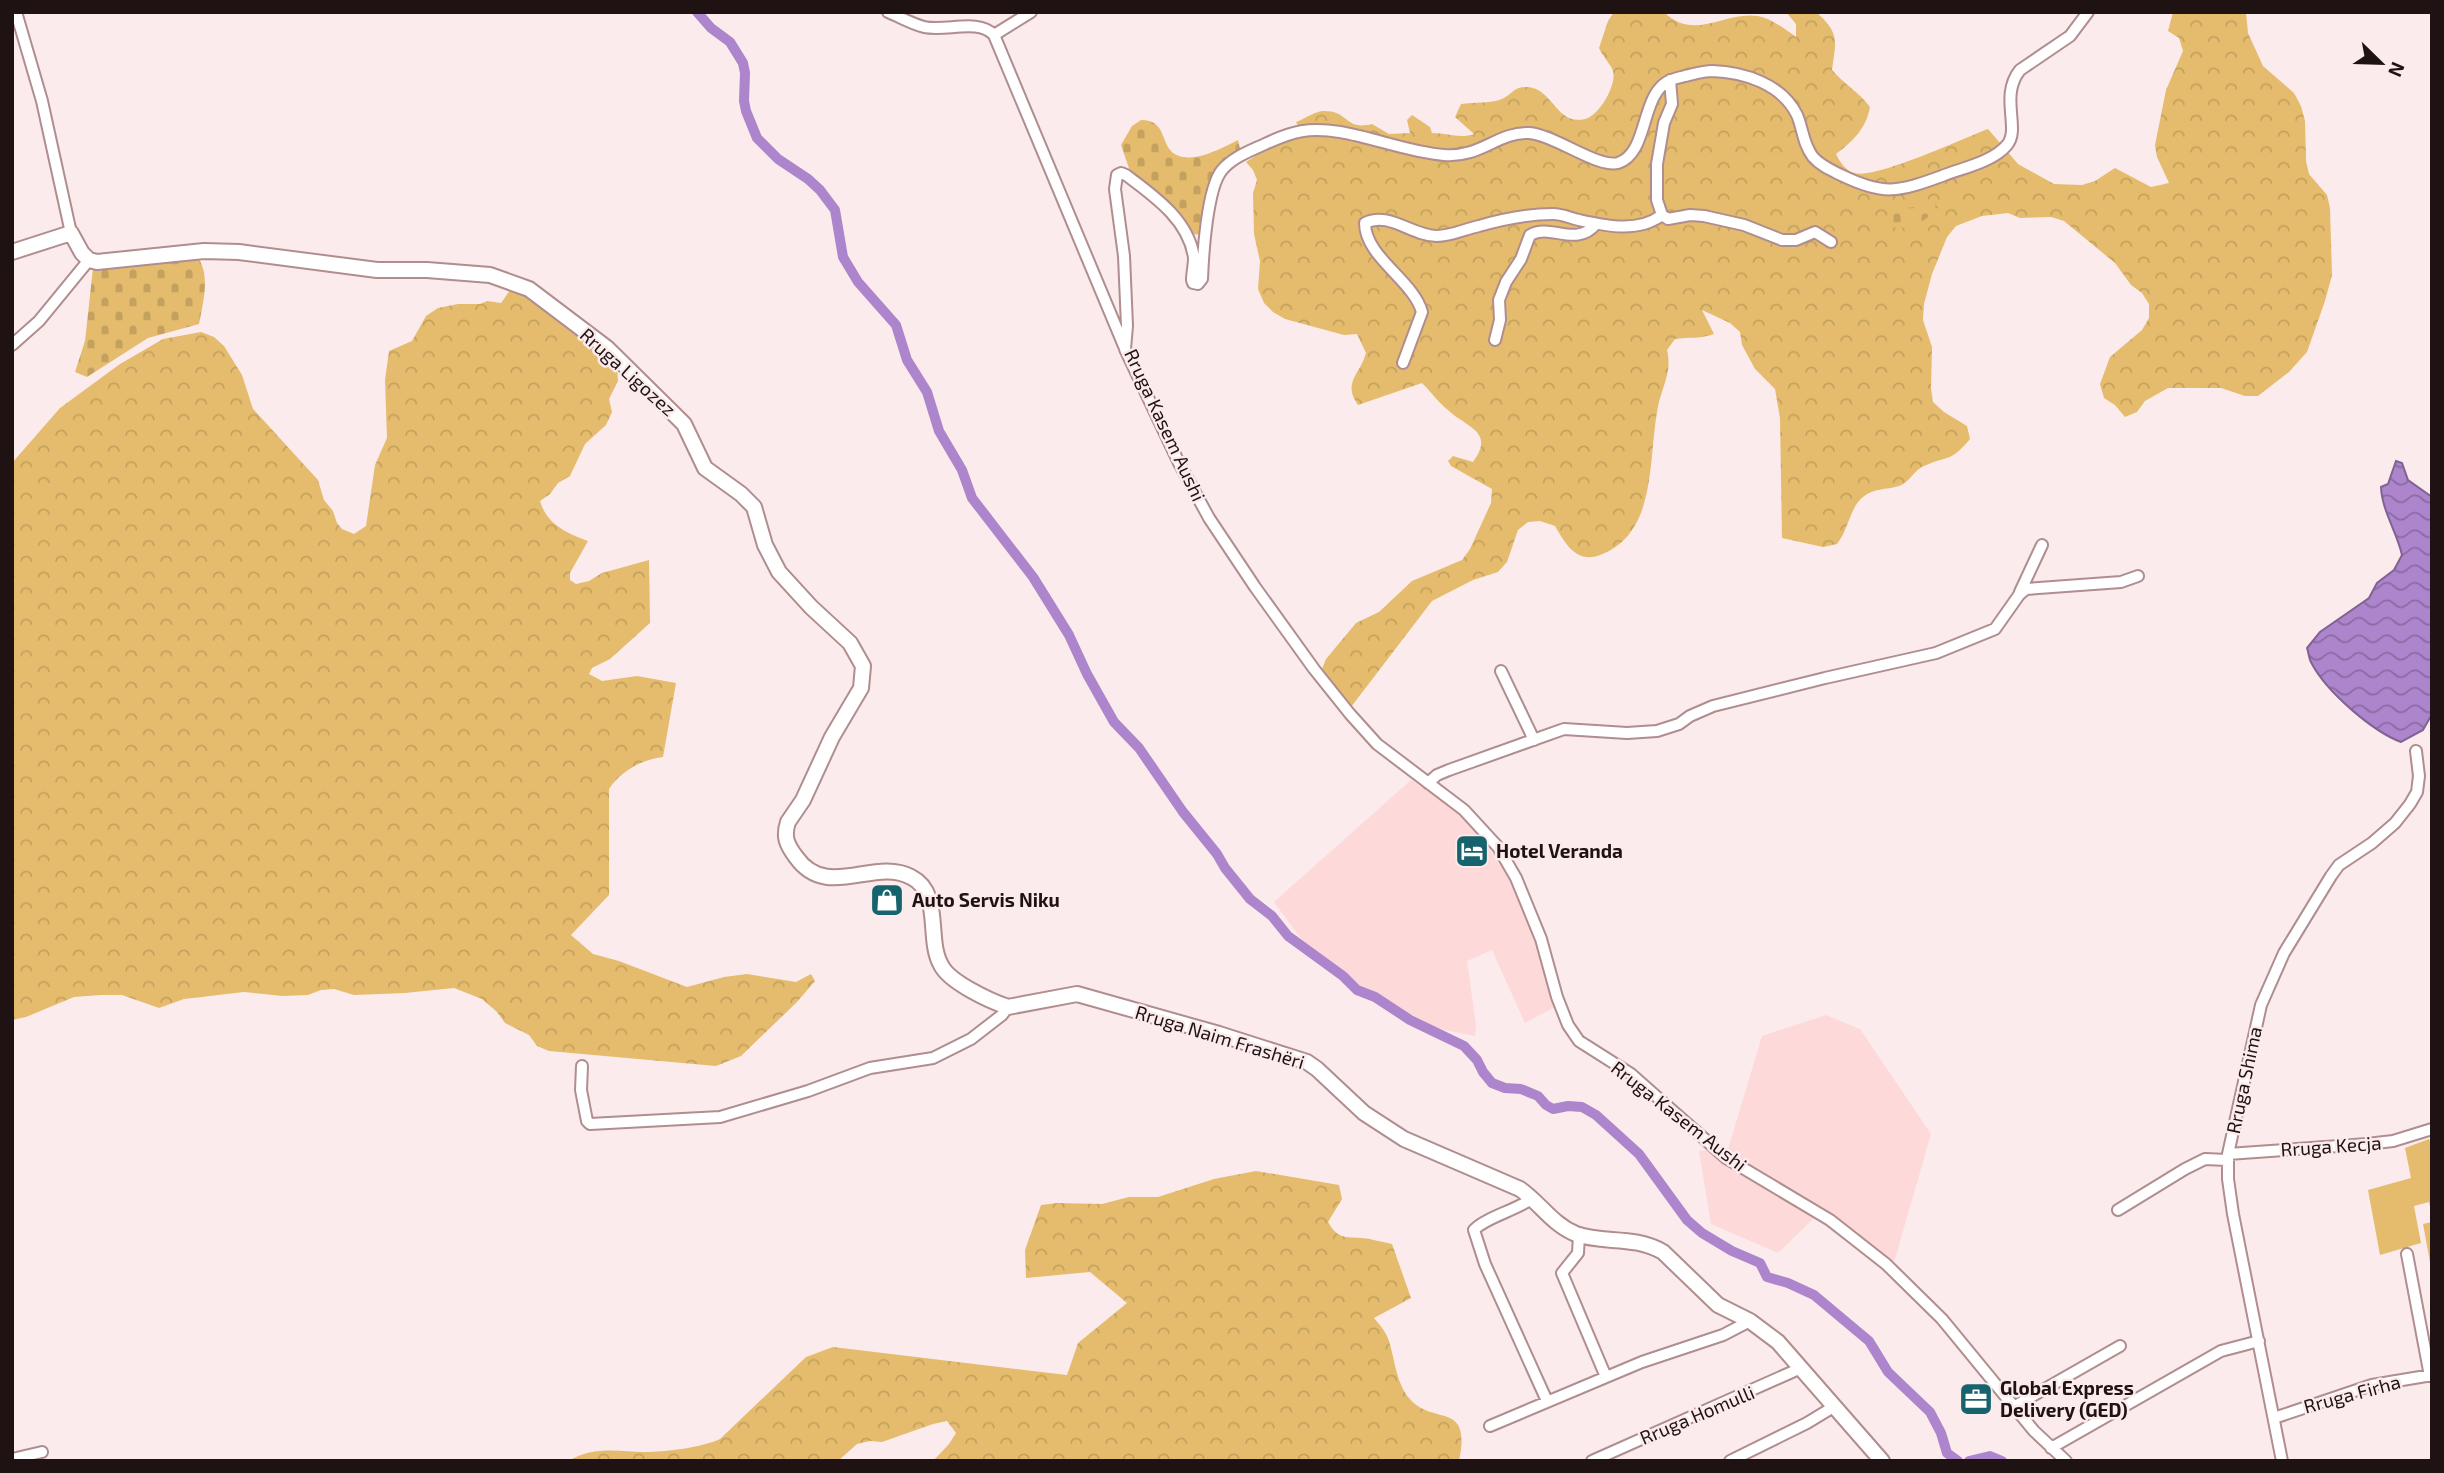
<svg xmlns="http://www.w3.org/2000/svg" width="2444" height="1473" viewBox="0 0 2444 1473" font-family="'Exo 2',sans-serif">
  <defs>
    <pattern id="forest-crowns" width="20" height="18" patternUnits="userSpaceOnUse" patternTransform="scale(1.75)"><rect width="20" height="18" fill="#e5bc6d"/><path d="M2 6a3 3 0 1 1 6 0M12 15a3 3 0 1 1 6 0" fill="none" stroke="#c4a15e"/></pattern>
    <pattern id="cemetery-stones" width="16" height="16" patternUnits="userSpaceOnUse" patternTransform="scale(1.75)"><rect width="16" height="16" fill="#e5bc6d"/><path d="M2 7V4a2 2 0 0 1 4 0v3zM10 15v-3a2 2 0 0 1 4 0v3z" fill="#c4a15e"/></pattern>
    <pattern id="water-waves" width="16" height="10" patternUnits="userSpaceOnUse" patternTransform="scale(1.75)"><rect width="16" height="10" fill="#ac85cc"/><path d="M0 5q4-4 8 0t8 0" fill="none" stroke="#8b6ba4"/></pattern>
  </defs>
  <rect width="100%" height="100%" fill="#fbebec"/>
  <path fill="#fed9da" d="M 1411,780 L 1449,804 L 1480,834 L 1508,878 L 1531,932 L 1555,1007 L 1525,1023 L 1492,950 L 1467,961 L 1476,1025 L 1475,1036 L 1435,1028 L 1357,984 L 1302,940 L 1274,902 Z
    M 1826,1015 L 1860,1029 L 1931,1134 L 1895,1259 L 1886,1271 L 1814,1218 L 1778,1253 L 1711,1224 L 1699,1151 L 1728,1149 L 1762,1036 Z"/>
  <path fill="#e5bc6d" d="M 2429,1139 L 2432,1147 L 2432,1214 L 2429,1202 L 2414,1206 L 2421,1243 L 2380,1255 L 2368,1190 L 2411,1178 L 2405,1148 Z
    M 2432,1222 L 2432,1261 L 2430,1262 L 2423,1224 Z"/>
  <path fill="url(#forest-crowns)" d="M 1614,12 L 1664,12 C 1694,42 1724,11 1758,16 C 1772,19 1785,29 1796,37 L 1796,24 L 1786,12 L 1816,12 C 1840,33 1836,41 1832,70 C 1844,84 1859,92 1870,107 C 1866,129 1853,141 1836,154 C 1840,162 1845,170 1854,173 C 1874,180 1964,138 1988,129 L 2018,164 L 2054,184 L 2082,185 L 2095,181 L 2115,168 L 2151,187 L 2169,183 L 2157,157 L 2155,145 L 2166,90 L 2183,51 L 2179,38 L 2168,31 L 2173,12 L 2246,12 L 2248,33 L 2263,66 L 2294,93 L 2301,106 L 2305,121 L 2306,161 L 2309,174 L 2327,195 L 2330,208 L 2332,275 L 2325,301 L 2307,352 L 2289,372 L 2258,396 L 2245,396 L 2221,388 L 2168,388 L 2145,401 L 2137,412 L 2125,417 L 2115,405 L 2104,398 L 2100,384 L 2110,357 L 2142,330 L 2149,318 L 2149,304 L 2142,293 L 2131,285 L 2115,263 L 2064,221 L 2051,217 L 2020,218 L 2008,213 L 1982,216 L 1956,226 L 1947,237 L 1932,274 L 1924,304 L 1923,320 L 1932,347 L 1931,388 L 1933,402 L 1944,412 L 1967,426 L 1970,439 C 1950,463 1948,455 1924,466 C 1914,470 1910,482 1899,486 C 1886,490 1874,488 1863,497 C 1850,507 1849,529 1837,544 L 1823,547 L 1782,538 L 1780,418 L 1775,389 L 1755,369 L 1742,345 L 1740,332 L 1730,323 L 1702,310 L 1714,334 C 1701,339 1690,337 1675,339 L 1667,350 C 1672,370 1664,383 1659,402 C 1647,453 1660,533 1600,555 C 1576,564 1565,543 1555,526 L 1540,521 L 1528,522 L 1518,530 L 1507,562 L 1498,572 L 1473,580 L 1432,601 L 1351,707 L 1322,669 L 1326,659 L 1356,623 L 1379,612 L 1412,581 L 1462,560 L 1470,549 L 1491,503 L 1492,489 L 1451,466 L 1448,461 L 1453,456 L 1473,462 C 1495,432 1468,428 1449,411 C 1439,403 1431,392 1422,383 L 1358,405 C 1342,382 1360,375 1366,353 L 1357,334 L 1344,335 L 1285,319 L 1273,312 L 1264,303 L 1258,289 L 1260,261 L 1254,234 L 1253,193 L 1257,180 L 1253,170 L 1246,162 L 1277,142 L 1302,134 L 1296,122 C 1304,119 1314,112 1322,111 C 1350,110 1344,131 1372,124 L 1389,134 L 1410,133 L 1407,120 L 1412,115 L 1430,127 L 1432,133 C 1448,133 1459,139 1474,134 L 1455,117 L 1461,104 C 1474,102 1492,104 1504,98 C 1512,93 1516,86 1527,87 C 1553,88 1556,126 1585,119 C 1599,116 1617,85 1613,71 C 1611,65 1602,55 1599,48 L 1608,21 Z
    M 513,286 L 520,289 C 540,305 559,322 579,338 C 591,348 605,356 617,368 L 618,381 L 609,399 L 612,412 L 606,425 L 585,444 L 570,476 L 558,483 L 550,494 L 540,501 C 547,525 567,533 588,541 L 570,573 L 570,580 L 576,584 L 589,581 L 602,573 L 649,560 L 650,623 L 610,659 L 592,668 L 589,674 L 602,681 L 637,676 L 676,683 L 663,757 C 642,759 620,772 609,789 L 609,895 L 571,935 L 593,954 L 619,961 L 687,987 L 724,977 L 747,974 L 796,982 L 811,974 L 815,981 L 797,1002 L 741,1056 L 716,1066 L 549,1051 L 537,1046 L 529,1035 L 505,1023 L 497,1012 L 482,999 L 454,988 L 405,993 L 354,995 L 334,989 L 321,990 L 308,995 L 282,996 L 244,992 L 184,999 L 159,1008 L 122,995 L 101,995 L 74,997 L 26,1017 L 12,1020 L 12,463 L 60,408 L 120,364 L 163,339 L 201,332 L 214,337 L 224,346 L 242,375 L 253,409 L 318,480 L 324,500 L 333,511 L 337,523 L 342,529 L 354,534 L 366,526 L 375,465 L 387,438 L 385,380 L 389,351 L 412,341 L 426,316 L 438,308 L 458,304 L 480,304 L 487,301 L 501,303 Z
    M 1256,1171 L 1339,1185 L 1342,1199 L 1328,1222 C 1338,1239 1344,1237 1362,1238 C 1372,1239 1382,1242 1392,1244 L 1411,1298 L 1374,1318 C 1380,1325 1386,1332 1389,1341 C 1395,1360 1396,1382 1409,1398 C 1433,1427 1472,1399 1459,1461 L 933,1461 L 949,1444 L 956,1433 L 947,1421 L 933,1424 L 882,1442 L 870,1441 L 857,1444 L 838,1461 L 569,1461 C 591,1446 620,1451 644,1452 C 665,1452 700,1448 720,1439 L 806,1357 L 833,1347 L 1067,1375 L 1078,1343 L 1127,1303 L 1090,1272 L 1026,1278 L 1025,1250 L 1041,1205 L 1057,1203 L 1102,1204 L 1129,1197 L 1158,1197 L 1214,1179 Z"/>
  <path fill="url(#cemetery-stones)" d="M 1141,120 C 1170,120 1158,149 1179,156 C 1197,162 1222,148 1238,140 L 1242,157 L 1228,163 L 1203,235 L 1191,234 L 1179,213 L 1130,171 L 1121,145 L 1132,126 Z
    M 1931,198 L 1939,209 C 1922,222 1910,232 1887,226 L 1884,218 L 1895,209 L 1916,207 Z
    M 197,257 C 211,273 203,304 199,324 L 148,338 L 87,377 L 75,372 L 85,341 L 93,268 Z"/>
  <path fill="url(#water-waves)" stroke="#826294" stroke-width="2" d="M 2396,461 L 2402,463 L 2408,480 L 2432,497 L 2432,714 L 2423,730 L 2401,742 C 2372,731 2327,692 2312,664 C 2309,660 2309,654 2307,648 L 2320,632 L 2369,598 L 2377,583 L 2394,570 L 2402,555 C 2397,532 2382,511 2381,487 L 2388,484 Z"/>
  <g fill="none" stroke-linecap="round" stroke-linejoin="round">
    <path stroke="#ac85cc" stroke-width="10" d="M 697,12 L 711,28 L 730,42 L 743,63 L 745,73 L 744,101 L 746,111 L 757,138 L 778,159 L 808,179 L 820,190 L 835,210 L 843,257 L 858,282 L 896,325 L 907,360 L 927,392 L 939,431 L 962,470 L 972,498 L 1033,577 L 1069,635 L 1087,674 L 1114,722 L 1139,748 L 1183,812 L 1217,854 L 1225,868 L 1250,899 L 1272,916 L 1288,936 L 1343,976 L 1357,990 L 1375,997 L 1410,1020 L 1464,1046 L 1477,1060 L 1483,1072 L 1492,1083 L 1505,1088 L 1521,1089 L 1538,1096 L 1546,1105 L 1553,1109 L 1568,1106 L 1582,1107 L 1596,1115 L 1639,1154 L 1687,1220 L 1702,1233 L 1732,1251 L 1760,1263 L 1767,1277 L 1788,1283 L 1814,1295 L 1869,1341 L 1888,1372 L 1930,1412 L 1941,1433 L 1947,1453 L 1958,1461
      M 1969,1461 L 1990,1456 L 2002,1461"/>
    <g stroke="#b08d8e" stroke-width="14">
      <path id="minor" d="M 16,12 L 42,101 L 71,233
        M 888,12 C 900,17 912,24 924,27 C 946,32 978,18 994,35 L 1124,346
        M 994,35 L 1031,12
        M 1662,215 L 1668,219 L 1690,215 L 1704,216 L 1744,225 L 1782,240 L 1796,240 L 1815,232 L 1831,242
        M 1495,340 L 1500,320 L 1499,300 L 1506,282 L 1521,259 L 1530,235 C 1551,223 1576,248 1596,224
        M 12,345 L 39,321 L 89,260
        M 1403,363 L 1422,312 C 1413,280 1365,257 1365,223 C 1389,211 1412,236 1437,236 C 1451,236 1465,229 1479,226 C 1503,219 1527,214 1553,214 C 1562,214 1570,218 1579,220 C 1607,226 1638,233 1662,215 L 1657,200 L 1657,164 L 1664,123 L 1672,104 L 1670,80
        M 2020,592 L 2042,545
        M 1501,671 L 1534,740
        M 1428,783 L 1437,775 L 1449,770 L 1564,729 L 1627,733 L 1657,731 L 1679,724 L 1690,716 L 1713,706 L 1825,678 L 1936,653 L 1995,629 L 2019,595 L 2026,589 L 2121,582 L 2138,576
        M 582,1066 L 581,1090 L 587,1121 L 590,1124 L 720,1117 L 808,1091 L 870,1068 L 933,1058 L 971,1039 L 1002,1015 L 1008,1007
        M 2228,1154 L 2367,1144 L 2393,1141 L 2432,1129
        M 1533,1198 C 1517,1210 1484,1218 1474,1230 L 1485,1264 L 1547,1401
        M 2118,1210 L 2185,1169 L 2205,1159 L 2227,1160
        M 1579,1235 L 1578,1253 L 1562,1273 L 1606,1377
        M 2407,1254 L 2430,1376
        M 2015,1406 L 2120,1346
        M 2274,1418 L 2372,1385 L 2432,1375
        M 1490,1426 L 1642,1362 L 1723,1335 L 1750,1321
        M 2051,1448 L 2221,1351 L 2259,1341
        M 12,1459 L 42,1452
        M 1592,1461 L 1801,1368
        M 1730,1461 L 1807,1423 L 1835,1406
        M 2066,1461 L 2034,1431 L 1942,1319 L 1886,1264 L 1830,1220 L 1726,1158 L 1631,1074 L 1579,1041 L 1568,1025 L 1557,997 L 1541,939 L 1516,878 L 1498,847 L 1464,810 L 1377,744 L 1350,714 L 1314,669 L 1255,587 L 1209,518 L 1179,463 L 1125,349 L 1127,326 L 1124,256 L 1115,189 L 1117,175 L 1121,173 L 1126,175 C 1154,196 1189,220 1194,258 C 1194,266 1192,273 1192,280 L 1193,283 L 1198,284 L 1202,279 C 1203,254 1207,188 1222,170 C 1233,157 1250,151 1265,144 C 1293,131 1309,127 1340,132 C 1375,138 1409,152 1444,155 C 1481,158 1497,132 1529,133 C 1555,135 1597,168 1618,163 C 1647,154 1641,102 1664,84 C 1670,79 1678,78 1685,76 C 1694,74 1703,71 1712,71 C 1744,72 1782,84 1797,115 C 1803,129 1803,144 1813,157 C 1821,166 1831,170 1841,175 C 1884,196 1898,192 1942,176 C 1962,168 1993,162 2007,145 C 2021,129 1999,96 2020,70 L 2070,36 L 2088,12
        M 2282,1461 L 2233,1214 L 2228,1179 L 2228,1154 L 2261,1005 L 2284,953 L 2331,876 L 2339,865 L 2372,843 L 2395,823 L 2410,804 L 2417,792 L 2419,776 L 2416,751"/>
    </g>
    <g stroke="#b08d8e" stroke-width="18">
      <path id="tertiary" d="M 12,252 L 71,233 L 82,253 L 89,260 L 97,262 L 204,251 L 239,252 L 377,270 L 427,270 L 490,275 L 529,289 L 607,348 L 684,424 L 705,468 L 741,494 L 754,507 L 765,545 L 779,572 L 811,607 L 850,643 L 863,666 L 861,688 L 832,737 L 803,800 L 788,822 C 783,837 787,845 796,857 C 827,901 874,857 911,877 C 943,893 926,939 941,965 C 949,982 990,1001 1008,1007 L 1077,994 L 1219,1034 L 1307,1062 L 1317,1069 L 1364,1113 L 1404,1139 L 1520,1189 C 1540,1203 1553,1225 1576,1234 C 1604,1244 1633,1235 1663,1252 L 1718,1305 L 1750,1321 L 1778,1342 L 1882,1461"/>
    </g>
    <use href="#minor" stroke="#fff" stroke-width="10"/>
    <use href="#tertiary" stroke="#fff" stroke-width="14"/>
  </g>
  <defs>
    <g id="hotel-square" transform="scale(1.75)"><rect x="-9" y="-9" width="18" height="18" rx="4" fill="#16626d" stroke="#fbebec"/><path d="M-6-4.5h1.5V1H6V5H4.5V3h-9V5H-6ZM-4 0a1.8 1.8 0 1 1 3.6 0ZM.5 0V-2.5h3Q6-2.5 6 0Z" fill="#fff"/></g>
    <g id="shop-square" transform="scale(1.75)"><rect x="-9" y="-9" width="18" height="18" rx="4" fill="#16626d" stroke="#fbebec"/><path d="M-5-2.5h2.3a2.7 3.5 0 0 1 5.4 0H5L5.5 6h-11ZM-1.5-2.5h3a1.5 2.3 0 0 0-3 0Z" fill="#fff"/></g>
    <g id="office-square" transform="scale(1.75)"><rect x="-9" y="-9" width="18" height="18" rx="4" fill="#16626d" stroke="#fbebec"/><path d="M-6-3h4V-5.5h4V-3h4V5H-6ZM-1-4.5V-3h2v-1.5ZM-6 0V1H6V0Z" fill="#fff"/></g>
  </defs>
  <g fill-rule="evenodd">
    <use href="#hotel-square" x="1472" y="851"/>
    <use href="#shop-square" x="887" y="900"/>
    <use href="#office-square" x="1976" y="1399"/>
  </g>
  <g text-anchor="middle" stroke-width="5" stroke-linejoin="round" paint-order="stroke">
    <g font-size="19" fill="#1f1213" stroke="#fbebec">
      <text transform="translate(628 372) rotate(42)" y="7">Rruga Ligozez</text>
      <text transform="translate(1165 425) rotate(65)" y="7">Rruga Kasem Aushi</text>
      <text transform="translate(1220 1037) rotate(17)" y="7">Rruga Naim Frashëri</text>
      <text transform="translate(2244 1080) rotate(-78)" y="7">Rruga Shima</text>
      <text transform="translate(1679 1116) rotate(38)" y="7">Rruga Kasem Aushi</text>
      <text transform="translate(2331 1146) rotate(-4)" y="7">Rruga Kecja</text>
      <text transform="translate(2352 1394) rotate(-15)" y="7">Rruga Firha</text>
      <text transform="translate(1697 1415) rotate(-23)" y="7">Rruga Homulli</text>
    </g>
    <g font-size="19" font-weight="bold" fill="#1f1213" stroke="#fbebec" text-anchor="start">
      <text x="1496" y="858">Hotel Veranda</text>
      <text x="912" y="907">Auto Servis Niku</text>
      <text x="2000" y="1395">Global Express<tspan x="2000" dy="22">Delivery (GED)</tspan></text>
    </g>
  </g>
  <rect width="2444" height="1473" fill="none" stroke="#1f1213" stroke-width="28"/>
  <g transform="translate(2381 63) rotate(113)" stroke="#fbebec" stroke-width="5" paint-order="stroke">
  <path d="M0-5L12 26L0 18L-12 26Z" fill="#1f1213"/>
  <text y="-10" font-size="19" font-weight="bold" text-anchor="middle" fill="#1f1213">N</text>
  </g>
</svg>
